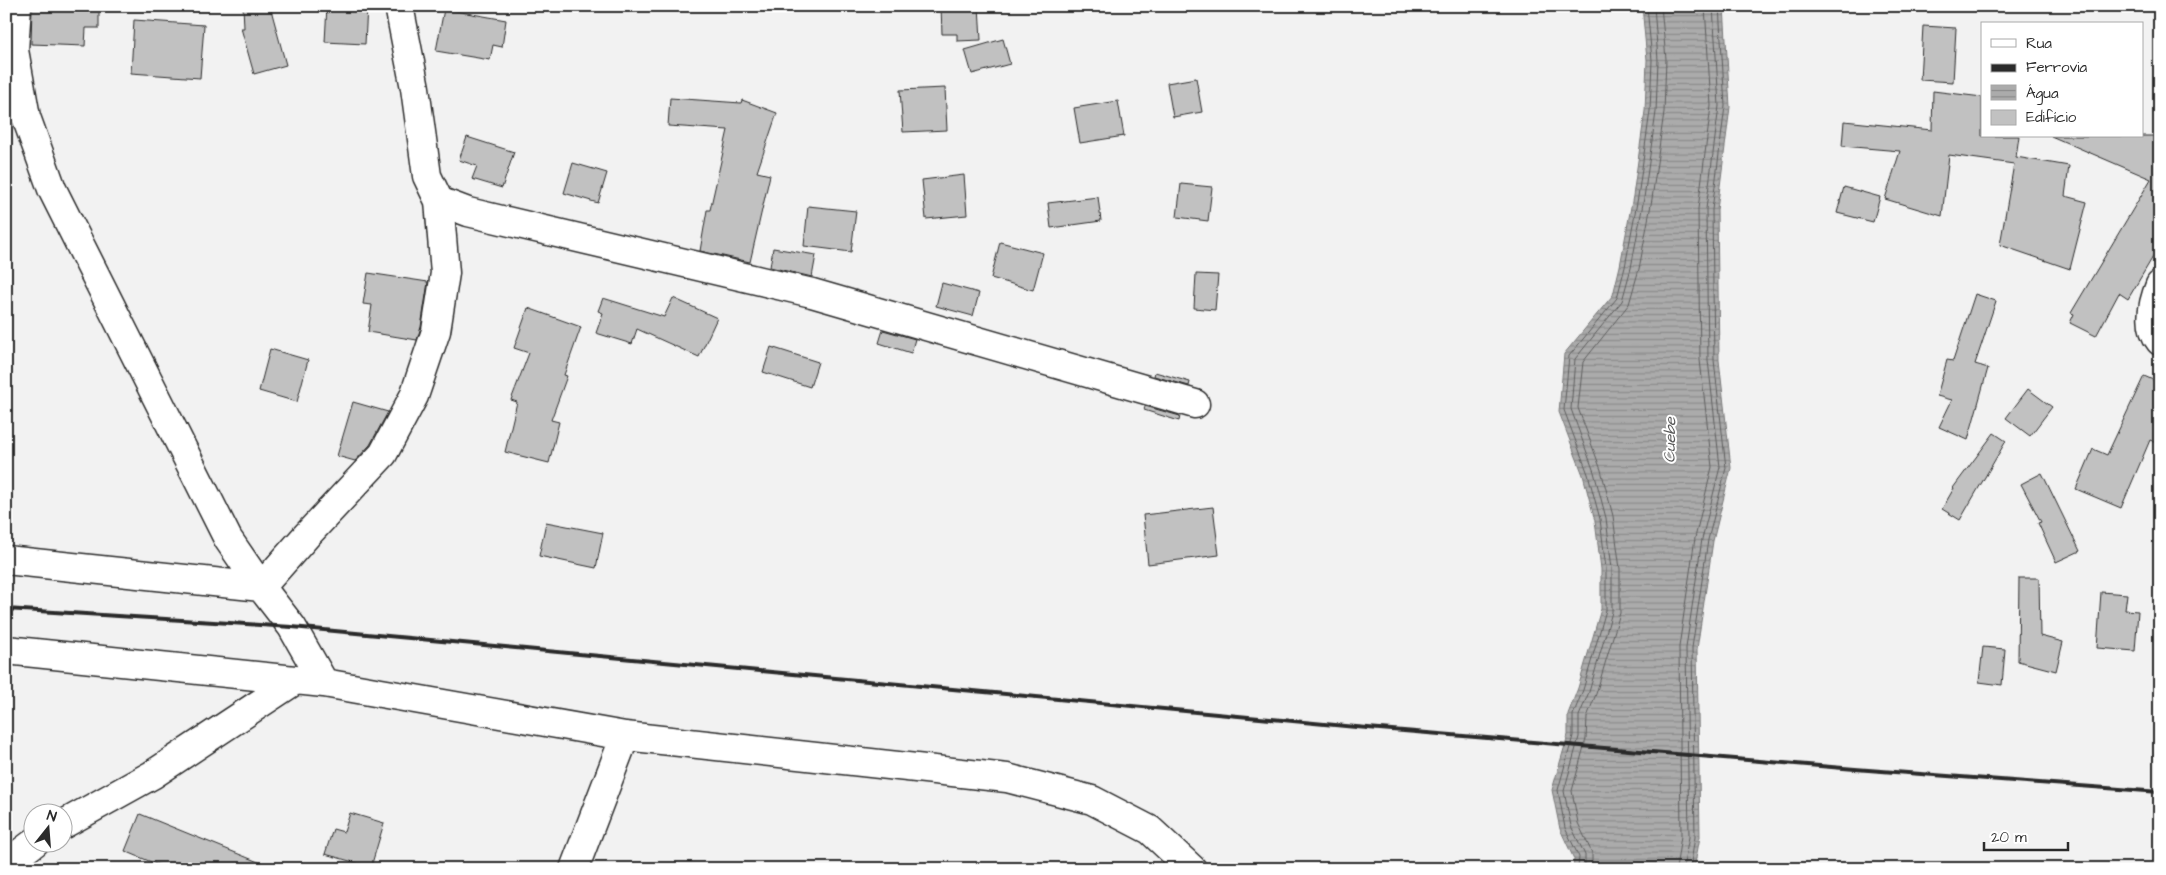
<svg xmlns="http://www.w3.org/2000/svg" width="2166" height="875" viewBox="0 0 2166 875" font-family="'Architects Daughter',sans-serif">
  <defs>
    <pattern id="water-rules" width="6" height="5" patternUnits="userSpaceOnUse" patternTransform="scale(1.25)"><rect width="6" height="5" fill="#ababab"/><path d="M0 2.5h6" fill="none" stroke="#8b8b8b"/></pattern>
  </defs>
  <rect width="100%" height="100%" fill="#f2f2f2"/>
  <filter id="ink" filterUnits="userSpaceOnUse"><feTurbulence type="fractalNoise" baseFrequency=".02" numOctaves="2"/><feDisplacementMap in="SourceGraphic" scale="10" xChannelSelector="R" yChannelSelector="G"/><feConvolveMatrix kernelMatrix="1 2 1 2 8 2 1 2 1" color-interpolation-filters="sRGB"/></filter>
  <g filter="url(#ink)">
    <path fill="url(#water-rules)" stroke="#787878" d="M 1642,6 L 1724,6 L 1730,107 L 1717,210 L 1719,360 L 1731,468 L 1713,541 L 1697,649 L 1700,837 L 1694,869 L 1573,869 L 1574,859 L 1560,829 L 1552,790 L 1568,735 L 1568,714 L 1578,688 L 1601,609 L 1601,569 L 1595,521 L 1583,475 L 1559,412 L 1564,354 L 1613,295 L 1620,266 L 1633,196 L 1645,111 L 1647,60 Z"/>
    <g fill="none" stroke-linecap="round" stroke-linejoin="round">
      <path stroke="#5e5e5e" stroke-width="1" d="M 1578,869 L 1579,857 L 1565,828 L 1558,790 L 1573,736 L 1573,715 L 1583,690 L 1606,610 L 1606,569 L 1600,519 L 1588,474 L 1564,410 L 1569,356 L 1617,298 L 1625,267 L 1638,197 L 1650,111 L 1652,60 L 1647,6
        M 1585,869 L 1585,855 L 1571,826 L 1564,791 L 1579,737 L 1579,716 L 1589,692 L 1612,612 L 1612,569 L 1606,518 L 1594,472 L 1571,409 L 1575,359 L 1622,301 L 1631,268 L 1644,198 L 1656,112 L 1658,60 L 1654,6
        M 1592,869 L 1592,853 L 1578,823 L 1572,791 L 1586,739 L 1587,717 L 1596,694 L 1620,613 L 1620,569 L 1613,516 L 1601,470 L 1578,408 L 1583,362 L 1629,304 L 1639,269 L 1652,199 L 1664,112 L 1666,59 L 1661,6
        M 1676,869 L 1681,836 L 1679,647 L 1695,538 L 1712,467 L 1700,360 L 1698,209 L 1711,106 L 1705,6
        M 1683,869 L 1689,837 L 1686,648 L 1702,539 L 1720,467 L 1708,360 L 1706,209 L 1719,106 L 1713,6
        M 1690,869 L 1695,837 L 1692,648 L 1708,540 L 1726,468 L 1714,360 L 1712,210 L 1725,106 L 1719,6"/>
    </g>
    <path fill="#c1c1c1" stroke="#2b2b2b" d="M 32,6 L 99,6 L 99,28 L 86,28 L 85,46 L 31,44 Z
      M 243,6 L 270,6 L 286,65 L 254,74 L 241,28 L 244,28 Z
      M 327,6 L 367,6 L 365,44 L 325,42 Z
      M 941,6 L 979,6 L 981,40 L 957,41 L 957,34 L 942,34 Z
      M 444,9 L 506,20 L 502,47 L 493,45 L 490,60 L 436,51 Z
      M 134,20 L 204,25 L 200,78 L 131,73 Z
      M 1923,26 L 1956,28 L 1953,82 L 1920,80 Z
      M 1003,39 L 1010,64 L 972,74 L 965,50 Z
      M 1196,78 L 1202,112 L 1173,117 L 1167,83 Z
      M 945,88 L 947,130 L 903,132 L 900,90 Z
      M 1933,91 L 1982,97 L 1982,136 L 2019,136 L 2016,157 L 2069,166 L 2065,196 L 2087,202 L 2070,269 L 2000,245 L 2014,164 L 1949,155 L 1942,216 L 1885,199 L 1900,151 L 1842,146 L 1844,121 L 1932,130 Z
      M 670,98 L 741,103 L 742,100 L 777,113 L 757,172 L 770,175 L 750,262 L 700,251 L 707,210 L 710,210 L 728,130 L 668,126 Z
      M 1118,101 L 1124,136 L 1080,143 L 1074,108 Z
      M 2051,136 L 2160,136 L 2160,245 L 2128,299 L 2119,293 L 2096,336 L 2070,323 L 2074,314 L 2071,313 L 2151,179 Z
      M 467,137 L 514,152 L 502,188 L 472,179 L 477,166 L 459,160 Z
      M 573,163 L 607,173 L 598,203 L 564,193 Z
      M 964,175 L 967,215 L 926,219 L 922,180 Z
      M 1181,184 L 1212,187 L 1208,221 L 1177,217 Z
      M 1844,187 L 1880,197 L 1873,222 L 1837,213 Z
      M 1098,197 L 1101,221 L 1051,228 L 1048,203 Z
      M 808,206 L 856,211 L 851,252 L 804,246 Z
      M 1000,242 L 1043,253 L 1033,290 L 991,278 Z
      M 773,248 L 816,255 L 812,277 L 770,267 Z
      M 368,273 L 428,282 L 421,327 L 417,340 L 368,332 L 372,305 L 363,304 Z
      M 1196,274 L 1218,275 L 1215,310 L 1194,308 Z
      M 942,283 L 979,293 L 973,316 L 936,306 Z
      M 1975,294 L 1996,301 L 1975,364 L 1988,368 L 1968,440 L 1939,427 L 1952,400 L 1937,396 L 1947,360 L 1953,361 Z
      M 603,298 L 664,317 L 673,298 L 717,318 L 699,357 L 637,329 L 632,344 L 596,333 L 603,313 L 598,311 Z
      M 528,308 L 581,327 L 564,375 L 567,376 L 551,420 L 559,422 L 549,463 L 505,452 L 517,402 L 511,400 L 529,353 L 514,348 Z
      M 883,330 L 915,339 L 911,353 L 879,343 Z
      M 771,347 L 818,362 L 810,387 L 763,372 Z
      M 270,349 L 308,360 L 297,402 L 259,391 Z
      M 1155,372 L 1190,382 L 1189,386 L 1154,376 Z
      M 2144,376 L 2160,383 L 2160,444 L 2150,440 L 2121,508 L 2076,489 L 2093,449 L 2107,455 Z
      M 2028,389 L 2052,407 L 2030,436 L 2006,418 Z
      M 353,402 L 388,412 L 370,445 L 355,461 L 337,456 Z
      M 1145,406 L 1180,416 L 1179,421 L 1144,410 Z
      M 1994,433 L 2006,441 L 1960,520 L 1942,509 L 1954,488 L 1953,488 Z
      M 2042,473 L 2080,551 L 2056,562 L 2038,523 L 2041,522 L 2021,484 Z
      M 1213,507 L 1219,555 L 1148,564 L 1143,515 Z
      M 546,522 L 603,533 L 596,568 L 539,556 Z
      M 2019,578 L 2039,578 L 2040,636 L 2063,642 L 2056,671 L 2018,661 Z
      M 2101,592 L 2127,594 L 2125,610 L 2138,611 L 2135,651 L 2097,648 Z
      M 1983,647 L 2005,649 L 2002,685 L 1979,682 Z
      M 350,813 L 384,823 L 371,867 L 325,854 L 333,829 L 344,832 Z
      M 140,814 L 273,868 L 273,869 L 168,869 L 125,851 Z"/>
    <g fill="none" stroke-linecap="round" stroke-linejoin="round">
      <g stroke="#2b2b2b" stroke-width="31">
        <path id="street" d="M 17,6 L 14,50 L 26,117 L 52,189 L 228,539 L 261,587 L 292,627 L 324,683
          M 439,201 L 468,212 L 812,293 L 1195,404
          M 2160,285 C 2153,302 2147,325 2160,341
          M 6,560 L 261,587 L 307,535 L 383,454 L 414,396 L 436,331 L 445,273 L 439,201 L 427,176 L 415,88 L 399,6
          M 6,650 L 324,683 L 625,736 L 1007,778 L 1092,800 L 1150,830 L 1192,869
          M 62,825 L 152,775 L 294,681
          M 6,864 L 35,842
          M 574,869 L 625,736"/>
      </g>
      <use href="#street" stroke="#fff" stroke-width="28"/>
      <path stroke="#2b2b2b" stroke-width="4" d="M 6,609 L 292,627 L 1356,727 L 1855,769 L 2160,792"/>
    </g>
  </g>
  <g text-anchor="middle" stroke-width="4" stroke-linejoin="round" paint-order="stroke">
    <g font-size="16" font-style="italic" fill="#585858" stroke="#fff">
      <text transform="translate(1669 440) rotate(-89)" y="6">Cuebe</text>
    </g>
  </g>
  <rect width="2166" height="875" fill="none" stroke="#fff" stroke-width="25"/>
  <rect x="12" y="12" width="2141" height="850" fill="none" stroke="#2b2b2b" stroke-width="2" filter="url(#ink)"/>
  <rect x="1981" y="22" width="162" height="115" fill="#ffffff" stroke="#aaaaaa"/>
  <rect x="1991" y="39" width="25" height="8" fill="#ffffff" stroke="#aaaaaa"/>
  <text x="2026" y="48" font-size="15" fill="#2b2b2b">Rua</text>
  <rect x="1991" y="64" width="25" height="8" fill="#2b2b2b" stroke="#aaaaaa"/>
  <text x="2026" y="72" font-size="15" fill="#2b2b2b">Ferrovia</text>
  <rect x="1991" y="85" width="25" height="15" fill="url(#water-rules)" stroke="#aaaaaa"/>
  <text x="2026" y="98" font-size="15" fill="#2b2b2b">Água</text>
  <rect x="1991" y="110" width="25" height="15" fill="#c1c1c1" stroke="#aaaaaa"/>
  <text x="2026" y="122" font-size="15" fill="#2b2b2b">Edifício</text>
  <g transform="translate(48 828) rotate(17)"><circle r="24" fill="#ffffff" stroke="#aaaaaa"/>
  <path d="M0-4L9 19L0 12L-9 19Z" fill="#2b2b2b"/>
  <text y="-8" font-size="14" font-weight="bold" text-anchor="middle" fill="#2b2b2b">N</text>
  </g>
  <path d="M1984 842v8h84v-8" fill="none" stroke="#2b2b2b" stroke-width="2.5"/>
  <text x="1991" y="842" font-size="15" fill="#2b2b2b" stroke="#ffffff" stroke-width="4" paint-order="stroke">20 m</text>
</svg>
